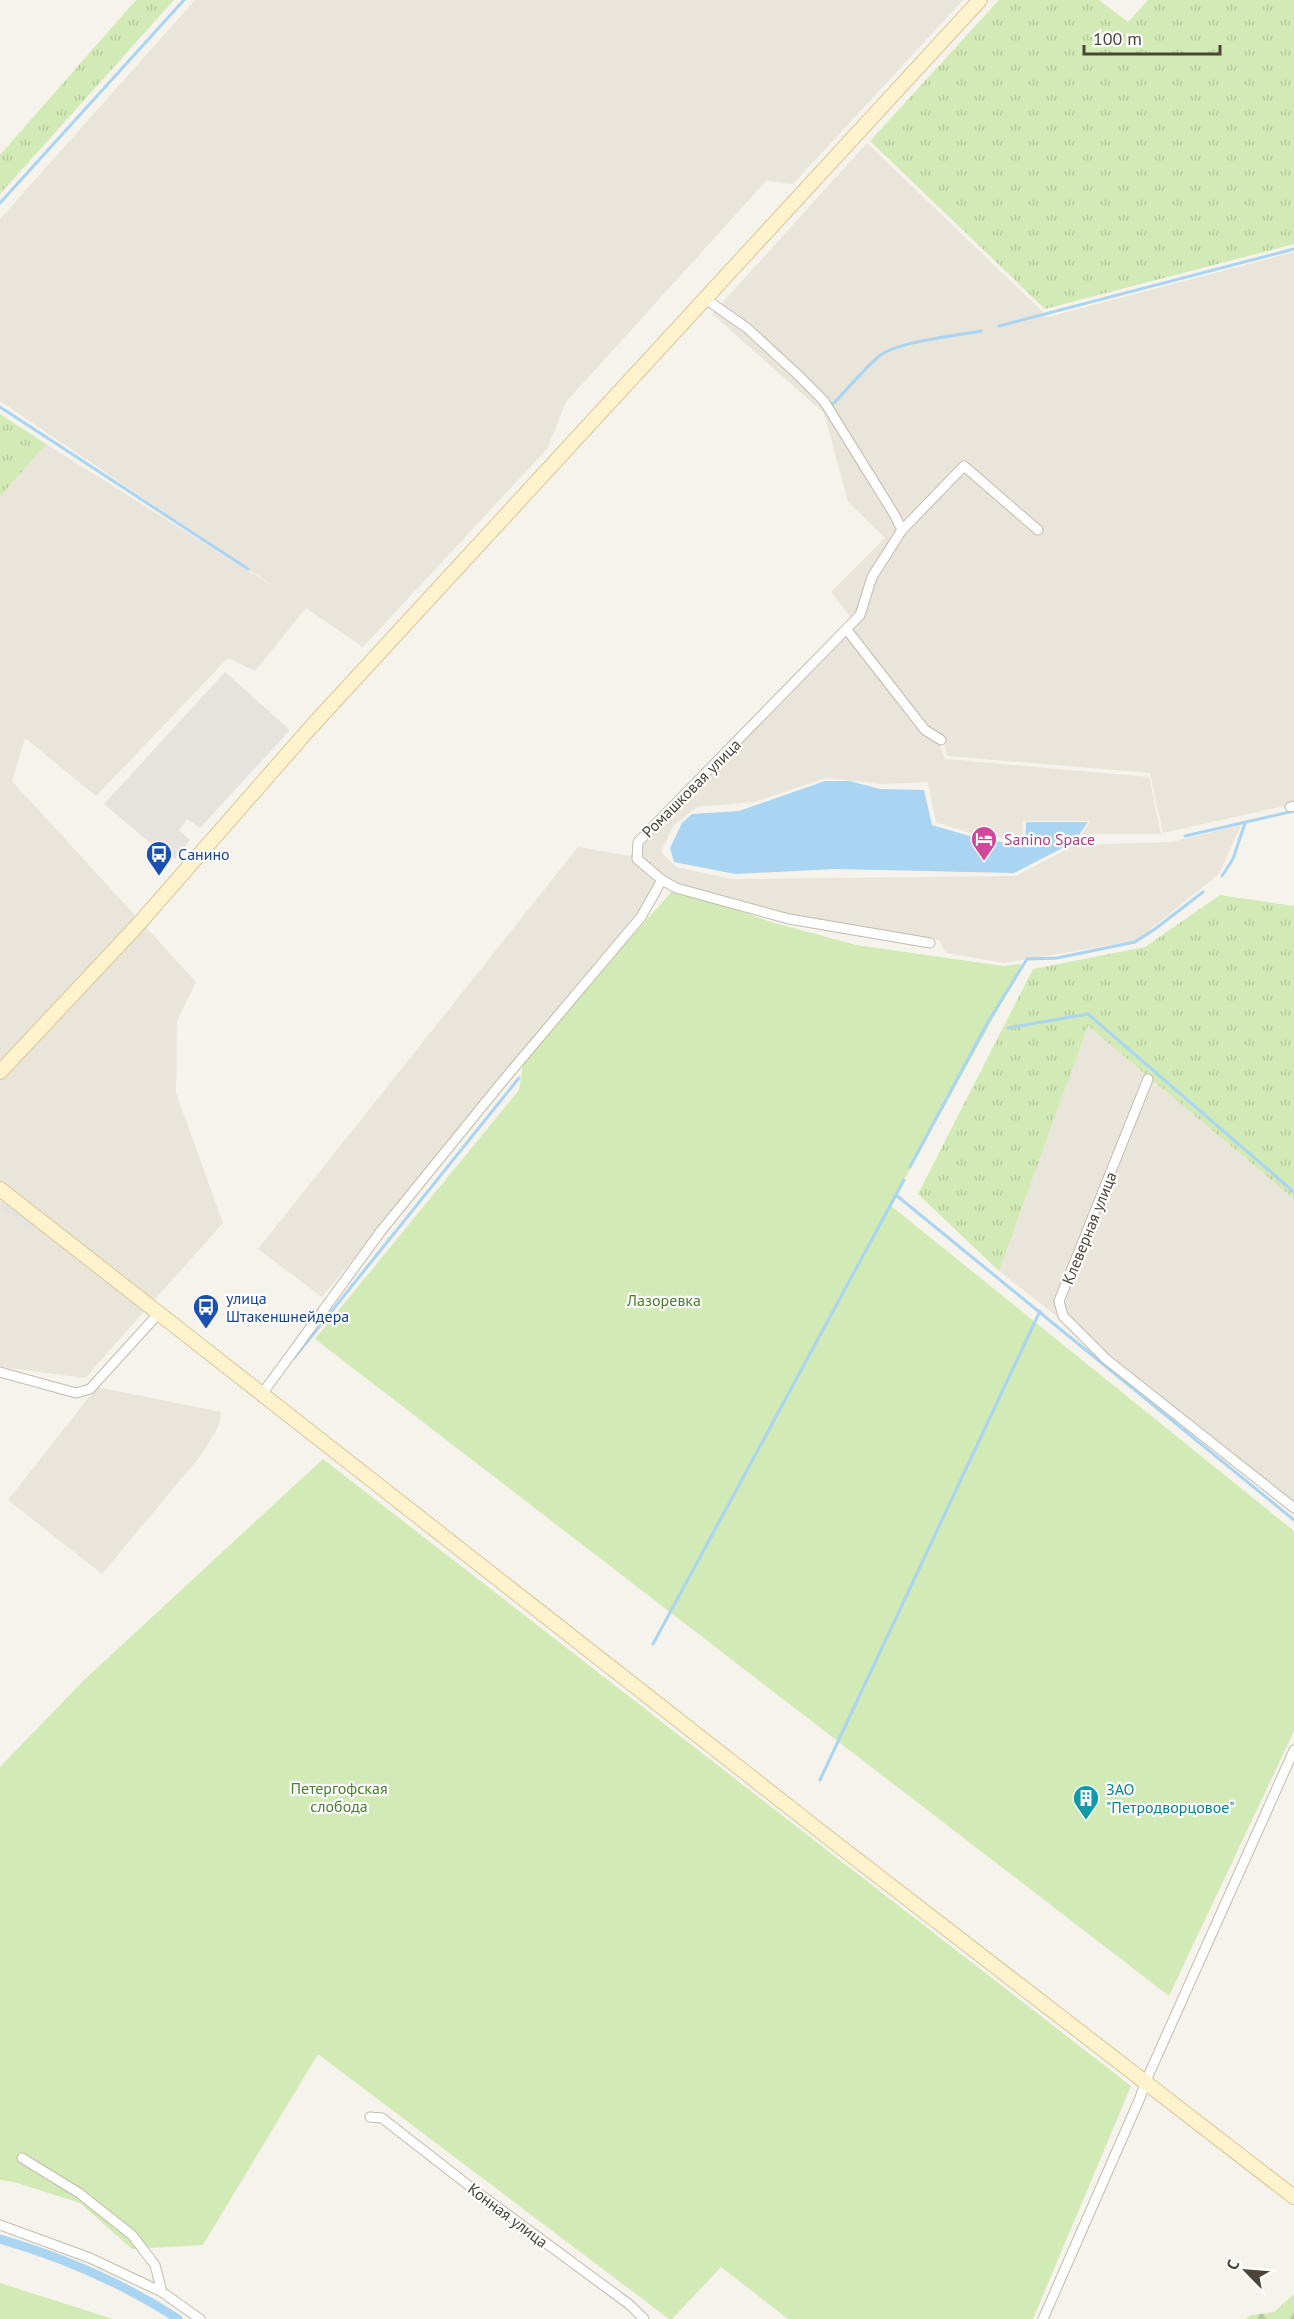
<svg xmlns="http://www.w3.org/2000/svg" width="1294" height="2319" viewBox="0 0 1294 2319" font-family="'PT Sans',sans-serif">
  <defs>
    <pattern id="grass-tufts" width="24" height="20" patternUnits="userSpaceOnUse" patternTransform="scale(1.5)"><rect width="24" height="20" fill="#d2eab5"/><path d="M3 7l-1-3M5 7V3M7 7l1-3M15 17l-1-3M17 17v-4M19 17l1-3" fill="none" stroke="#b6ca9c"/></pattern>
    <pattern id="forest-firs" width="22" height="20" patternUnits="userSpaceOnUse" patternTransform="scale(1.5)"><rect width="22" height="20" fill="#d2eab5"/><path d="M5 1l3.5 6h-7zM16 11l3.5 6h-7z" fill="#b6ca9c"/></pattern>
  </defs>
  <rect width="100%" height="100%" fill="#f6f3ec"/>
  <path fill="#eae5da" d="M 195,0 L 963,0 L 793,184 L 766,181 L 566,402 L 547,449 L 363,647 L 306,608 L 255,671 L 228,658 L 96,796 L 25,738 L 12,781 L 196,982 L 177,1021 L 176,1093 L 223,1223 L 85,1378 L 0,1367 L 0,497 L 46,444 L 279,590 L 0,401 L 0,219 Z
    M 867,143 L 1048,317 L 1294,252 L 1294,804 L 1163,833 L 1150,773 L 947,756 L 943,737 L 927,726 L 844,626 L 852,619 L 831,592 L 885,538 L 848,502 L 824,413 L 712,314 Z
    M 847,635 L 940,744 L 945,759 L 1149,777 L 1161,834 L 1082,834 L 1090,821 L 1023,821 L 1022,840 L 979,836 L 936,822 L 928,782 L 884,784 L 826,778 L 754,802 L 697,807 L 673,826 L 661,852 L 676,867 L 732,879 L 1016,876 L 1075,845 L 1172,842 L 1241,825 L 1219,874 L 1136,941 L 1004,963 L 946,953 L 939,940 L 788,916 L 658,881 L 637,913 L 322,1297 L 258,1249 L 578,847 L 630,856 Z
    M 1088,1026 L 1294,1199 L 1294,1503 L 999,1271 Z
    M 97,1387 L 221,1412 L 219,1425 L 202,1454 L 102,1574 L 8,1500 Z"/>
  <path fill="#e6e2dd" d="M 225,672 L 290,730 L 200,828 L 187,819 L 179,830 L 190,840 L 175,859 L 170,855 L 167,857 L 104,804 Z"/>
  <path fill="url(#grass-tufts)" d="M 136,0 L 174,0 L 0,194 L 0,155 Z
    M 999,0 L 1099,0 L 1128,22 L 1148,0 L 1294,0 L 1294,244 L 1045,309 L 870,141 Z
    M 0,414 L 46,444 L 0,497 Z
    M 1220,895 L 1294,906 L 1294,1199 L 1088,1026 L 999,1271 L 918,1194 L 1033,969 L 1145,947 Z"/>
  <path fill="url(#forest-firs)" d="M 1294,2294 L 1294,2319 L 1245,2319 L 1252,2315 L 1274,2312 Z"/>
  <path fill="#d2eab5" d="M 675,888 L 771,922 L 856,945 L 1003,966 L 1023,964 L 890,1205 L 1294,1531 L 1294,1731 L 1169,1996 L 315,1339 L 519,1090 L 524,1057 Z
    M 323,1459 L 1131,2086 L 1033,2319 L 788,2319 L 721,2267 L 672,2319 L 669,2319 L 318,2054 L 203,2245 L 132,2249 L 80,2203 L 14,2182 L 0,2180 L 0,1767 L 84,1680 Z
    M 0,2283 L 113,2319 L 0,2319 Z"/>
  <path fill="#e5e3e0" d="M 5,1200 L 34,1223 L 29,1229 L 0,1207 Z"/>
  <path fill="#a9d4f2" d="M 825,781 L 850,781 L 880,789 L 924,790 L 932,825 L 980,839 L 1025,845 L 1026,822 L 1088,822 L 1074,842 L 1014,873 L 835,869 L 735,874 L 674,862 L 670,848 L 682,823 L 692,814 L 739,811 Z"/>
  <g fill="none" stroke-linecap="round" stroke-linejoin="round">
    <path stroke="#a9d4f2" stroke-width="3" d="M 0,203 L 184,0
      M 999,326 L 1294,249
      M 833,404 C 848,389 862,371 878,357 C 898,341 955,336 981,331
      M 0,407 L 248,569
      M 1185,836 L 1294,811
      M 1222,876 L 1233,859 L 1245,823
      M 1008,1028 L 1088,1014 L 1294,1192
      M 910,1167 L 988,1022 L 1027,959 L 1057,958 L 1135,942 L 1155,929 L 1203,892
      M 896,1195 L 1294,1520
      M 294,1358 L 519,1078
      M 653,1644 L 904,1180
      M 820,1780 L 1040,1311"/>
    <path stroke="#a9d4f2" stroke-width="9" d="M 0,2239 C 62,2257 123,2283 178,2319"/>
    <g stroke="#c2bbae" stroke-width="11">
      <path id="street" d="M 707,300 L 747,328 L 797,374 L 824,401 L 894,514 L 902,530 L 872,577 L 860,615 L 638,842 L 637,859 L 662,880 L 676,888 L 789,919 L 930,943
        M 902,530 L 964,466 L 1038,530
        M 847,630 L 925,730 L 941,740
        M 1290,807 L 1294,806
        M 1148,1079 L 1059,1301 L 1063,1316 L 1106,1359 L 1294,1508
        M 0,1372 L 76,1393 L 90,1389 L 159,1313
        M 262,1394 L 381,1231 L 502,1082 L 641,917 L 662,880
        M 370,2117 L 382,2118 L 477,2192 L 630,2305 L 644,2319
        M 22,2158 L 79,2193 L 132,2235 L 155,2265 L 162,2292
        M 0,2225 L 90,2258 L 162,2292 L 200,2319
        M 1043,2319 L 1140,2098 L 1145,2083 L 1294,1750"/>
    </g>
    <g stroke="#d6c79b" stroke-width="16">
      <path id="secondary" d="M 0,1072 L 136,927 L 311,727 L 980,0
        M 0,1189 L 825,1835 L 1294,2197"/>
    </g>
    <use href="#street" stroke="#fff" stroke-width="9"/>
    <use href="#secondary" stroke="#fff3cd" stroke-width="14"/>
  </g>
  <defs>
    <g id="hotel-pin" transform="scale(1.35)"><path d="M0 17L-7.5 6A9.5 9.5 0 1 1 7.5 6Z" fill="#d1479c" stroke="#fff"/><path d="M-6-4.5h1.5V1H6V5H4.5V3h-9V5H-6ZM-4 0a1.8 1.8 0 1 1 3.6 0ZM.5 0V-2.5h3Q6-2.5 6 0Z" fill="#fff"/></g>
    <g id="bus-pin" transform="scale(1.35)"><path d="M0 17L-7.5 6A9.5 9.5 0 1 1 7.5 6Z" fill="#1a4fb4" stroke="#fff"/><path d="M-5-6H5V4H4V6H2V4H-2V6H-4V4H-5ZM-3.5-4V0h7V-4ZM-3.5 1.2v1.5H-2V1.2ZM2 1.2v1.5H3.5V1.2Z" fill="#fff"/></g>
    <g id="building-pin" transform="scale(1.35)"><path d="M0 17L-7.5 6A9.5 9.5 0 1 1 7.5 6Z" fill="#0f9aa8" stroke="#fff"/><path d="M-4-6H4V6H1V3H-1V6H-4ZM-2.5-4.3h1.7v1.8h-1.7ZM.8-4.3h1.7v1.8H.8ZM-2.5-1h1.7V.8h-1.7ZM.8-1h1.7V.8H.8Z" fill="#fff"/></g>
  </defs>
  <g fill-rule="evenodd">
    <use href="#hotel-pin" x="984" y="839"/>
    <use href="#bus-pin" x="159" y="854"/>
    <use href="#bus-pin" x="206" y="1307"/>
    <use href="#building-pin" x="1086" y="1798"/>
  </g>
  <g text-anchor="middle" stroke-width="4.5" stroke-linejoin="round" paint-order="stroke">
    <g font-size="16" fill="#4b4439" stroke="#fff">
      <text transform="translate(691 788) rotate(-45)" y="6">Ромашковая улица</text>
      <text transform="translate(1089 1228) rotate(-68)" y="6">Клеверная улица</text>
      <text transform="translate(508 2215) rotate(37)" y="6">Конная улица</text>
    </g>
    <g font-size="16" fill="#b23c85" stroke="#fff" text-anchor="start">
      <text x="1004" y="845">Sanino Space</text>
    </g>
    <g font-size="16" fill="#164399" stroke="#fff" text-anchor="start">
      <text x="178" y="860">Санино</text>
      <text x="226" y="1304">улица<tspan x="226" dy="18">Штакеншнейдера</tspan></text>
    </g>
    <g font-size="16" fill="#4a7f2a" stroke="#fff">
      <text x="664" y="1306">Лазоревка</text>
      <text x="339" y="1794">Петергофская<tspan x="339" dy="18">слобода</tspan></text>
    </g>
    <g font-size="16" fill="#0d838f" stroke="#fff" text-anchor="start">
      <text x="1106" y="1795">ЗАО<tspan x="1106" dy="18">"Петродворцовое"</tspan></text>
    </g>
  </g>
  <g transform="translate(1246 2271) rotate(295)" stroke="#ffffff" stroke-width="4.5" paint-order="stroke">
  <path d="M0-4.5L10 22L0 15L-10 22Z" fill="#4b4439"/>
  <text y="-9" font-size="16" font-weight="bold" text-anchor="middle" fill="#4b4439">С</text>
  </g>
  <path d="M1084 45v9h136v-9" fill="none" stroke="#4b4439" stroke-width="3"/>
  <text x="1093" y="45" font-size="18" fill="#4b4439" stroke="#ffffff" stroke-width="4.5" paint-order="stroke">100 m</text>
</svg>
